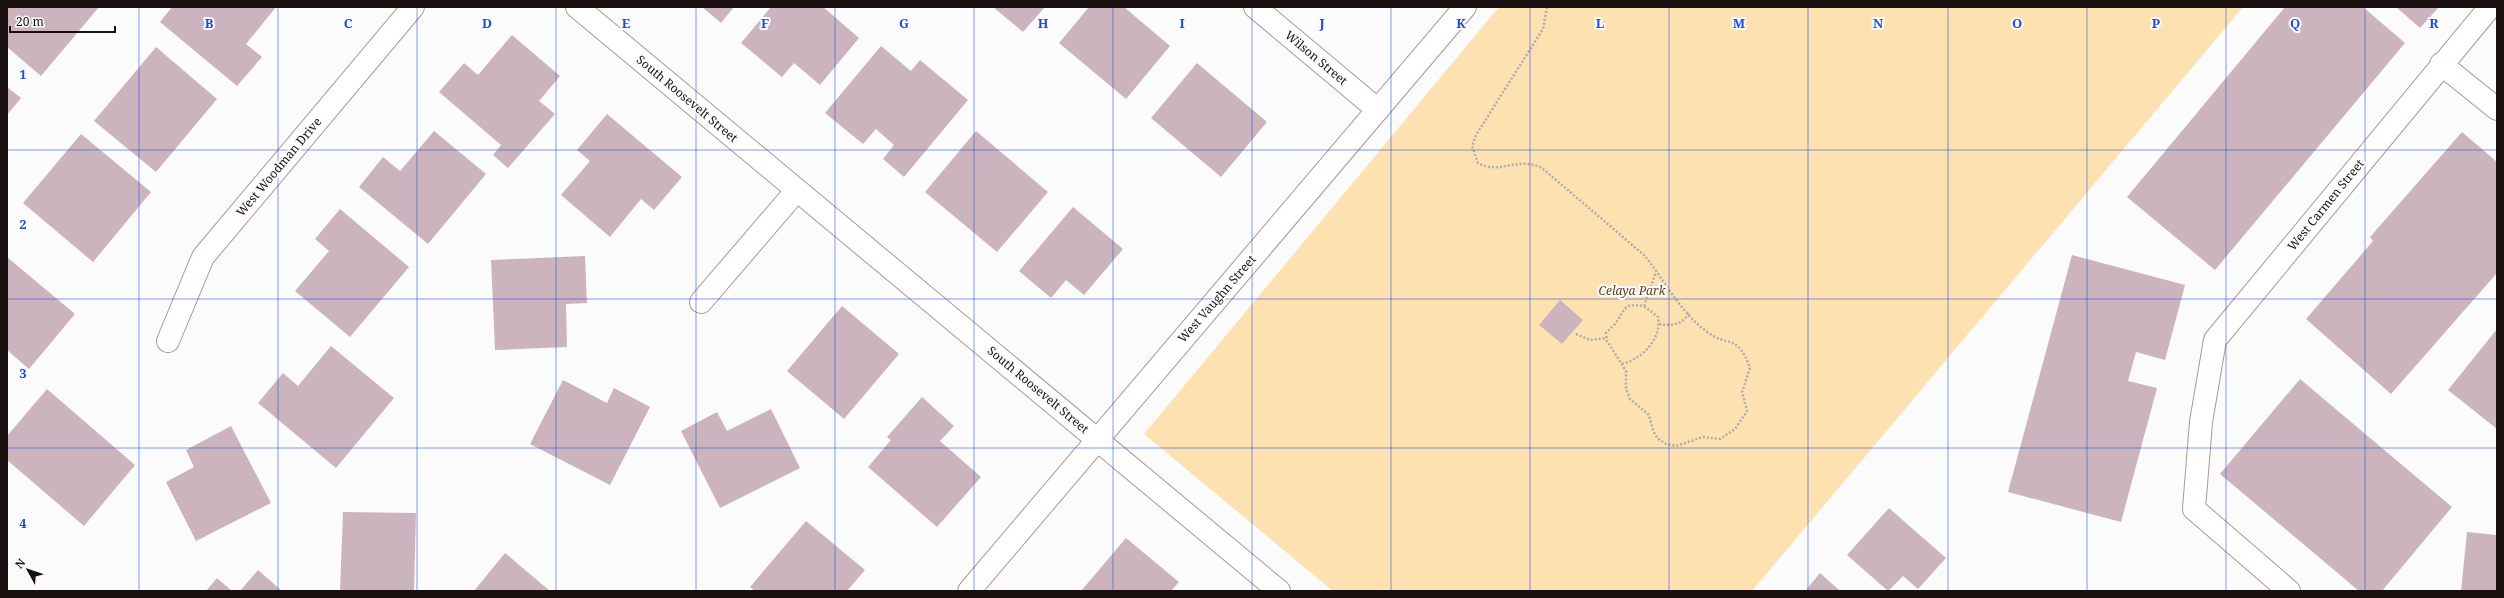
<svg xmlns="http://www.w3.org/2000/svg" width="2504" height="598" viewBox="0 0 2504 598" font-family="'Noto Serif',serif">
  <rect width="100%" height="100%" fill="#fbfbfb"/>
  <path fill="#fde1b1" d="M 1499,7 L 2243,7 L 1752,591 L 1333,591 L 1144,434 Z"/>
  <path fill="#ccb4bf" d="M 7,7 L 99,7 L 41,76 L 7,47 Z
    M 172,7 L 276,7 L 246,44 L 262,57 L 237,86 L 160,22 Z
    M 702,7 L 734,7 L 721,23 Z
    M 771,7 L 823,7 L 859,38 L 820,85 L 794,63 L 782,77 L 741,43 Z
    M 993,7 L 1045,7 L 1023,32 Z
    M 1089,7 L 1124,7 L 1170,46 L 1126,99 L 1059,43 Z
    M 2285,7 L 2363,7 L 2405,43 L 2215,270 L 2127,197 Z
    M 2396,7 L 2439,7 L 2420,28 Z
    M 512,35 L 560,76 L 539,101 L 555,114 L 508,168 L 493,155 L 501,145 L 439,92 L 464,63 L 478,75 Z
    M 881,46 L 911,71 L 920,60 L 968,100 L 904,177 L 883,159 L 894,145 L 876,129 L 863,144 L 825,113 Z
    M 156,47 L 217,99 L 156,172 L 94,121 Z
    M 1197,63 L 1267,122 L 1221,177 L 1151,118 Z
    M 7,87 L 21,98 L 7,115 Z
    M 607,114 L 682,177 L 654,210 L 641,199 L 610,237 L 561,195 L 590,161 L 577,150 Z
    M 434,131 L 486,174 L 428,244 L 359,187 L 383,157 L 400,171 Z
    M 976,131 L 1048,192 L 997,252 L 925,192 Z
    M 2462,132 L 2497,162 L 2497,273 L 2391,394 L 2306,319 L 2373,241 L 2370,237 Z
    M 81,134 L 151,192 L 93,262 L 23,203 Z
    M 1073,207 L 1123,249 L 1084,295 L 1066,280 L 1051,298 L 1019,271 Z
    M 340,209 L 409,267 L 350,337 L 295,291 L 329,251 L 315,239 Z
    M 2072,255 L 2185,285 L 2165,360 L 2136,352 L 2128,381 L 2157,388 L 2121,522 L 2008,492 Z
    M 585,256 L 587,303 L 566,304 L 567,347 L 495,350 L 491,260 Z
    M 7,257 L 75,314 L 29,369 L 7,350 Z
    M 1560,300 L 1583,320 L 1562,344 L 1539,325 Z
    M 842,306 L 899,354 L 844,419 L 787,371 Z
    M 2497,329 L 2497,429 L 2448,390 Z
    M 331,346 L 394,398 L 336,468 L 258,403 L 283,373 L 298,386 Z
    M 2300,379 L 2452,507 L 2382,591 L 2359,591 L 2220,474 Z
    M 563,380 L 607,403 L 614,388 L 650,407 L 610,485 L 530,444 Z
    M 47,389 L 135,465 L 84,526 L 7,460 L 7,436 Z
    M 922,397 L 954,426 L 940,441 L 981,477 L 937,527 L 868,467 L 891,440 L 887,437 Z
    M 771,409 L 800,468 L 720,508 L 681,431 L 717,412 L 727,431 Z
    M 231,426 L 271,503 L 196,541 L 166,482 L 194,467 L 186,450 Z
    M 1889,508 L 1946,558 L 1918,589 L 1903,576 L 1888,591 L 1847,555 Z
    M 343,512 L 416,513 L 414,591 L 340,591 Z
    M 806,521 L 865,570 L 847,591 L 755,591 L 750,587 Z
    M 2467,532 L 2497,535 L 2497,591 L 2461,591 Z
    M 1126,538 L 1179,582 L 1171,591 L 1081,591 Z
    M 505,553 L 550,591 L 474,591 Z
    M 258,570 L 282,591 L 240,591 Z
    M 1820,573 L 1840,591 L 1805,591 Z
    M 217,578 L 232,591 L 206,591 Z"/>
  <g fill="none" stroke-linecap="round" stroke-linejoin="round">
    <g stroke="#b09595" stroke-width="24">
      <path id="minor" d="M 577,7 L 1279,591
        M 1255,7 L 1378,110
        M 2441,64 L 2497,109
        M 701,302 L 797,190
        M 168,341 L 203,257 L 413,7
        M 969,591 L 1465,7
        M 2289,591 L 2194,509 L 2201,422 L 2215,340 L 2490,7"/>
    </g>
    <path stroke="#afacac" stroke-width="2.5" stroke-dasharray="2 2" stroke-linecap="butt" d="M 1547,7 L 1543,29 L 1476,135 L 1472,146 L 1478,163 C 1500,175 1518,156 1542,168 L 1644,255 C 1664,279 1680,312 1706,331 C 1729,349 1737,332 1750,368 L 1742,392 L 1747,411 L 1735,429 L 1720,439 L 1703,437 L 1676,446 L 1666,444 L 1657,438 L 1653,430 L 1649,415 L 1630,399 L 1626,389 L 1626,371 L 1607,341 L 1606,333 C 1609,330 1612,327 1615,324 C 1626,309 1622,303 1644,306 L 1656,272
      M 1659,324 C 1672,326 1682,325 1689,313
      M 1576,334 L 1590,340 L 1607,338
      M 1622,364 C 1642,359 1662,339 1658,317 L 1644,306"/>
    <use href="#minor" stroke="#fff" stroke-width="22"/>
  </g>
  <path fill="none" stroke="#1d4ed8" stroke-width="1" stroke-opacity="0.55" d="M 139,7 L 139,591M 278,7 L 278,591M 417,7 L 417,591M 556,7 L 556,591M 696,7 L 696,591M 835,7 L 835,591M 974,7 L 974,591M 1113,7 L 1113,591M 1252,7 L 1252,591M 1391,7 L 1391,591M 1530,7 L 1530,591M 1669,7 L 1669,591M 1808,7 L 1808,591M 1948,7 L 1948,591M 2087,7 L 2087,591M 2226,7 L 2226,591M 2365,7 L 2365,591M 7,150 L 2497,150M 7,299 L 2497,299M 7,448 L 2497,448"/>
  <g text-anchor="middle" stroke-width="4" stroke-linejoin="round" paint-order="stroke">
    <g font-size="12" fill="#1a1010" stroke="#fbfbfb">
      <text transform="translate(1316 58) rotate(40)" y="4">Wilson Street</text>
      <text transform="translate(687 99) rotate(40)" y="4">South Roosevelt Street</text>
      <text transform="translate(279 167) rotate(-50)" y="4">West Woodman Drive</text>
      <text transform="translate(2326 205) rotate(-51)" y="4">West Carmen Street</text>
      <text transform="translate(1217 299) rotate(-49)" y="4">West Vaughn Street</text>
      <text transform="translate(1038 390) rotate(40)" y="4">South Roosevelt Street</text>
    </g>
    <g font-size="12" font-style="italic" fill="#594520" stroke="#fbfbfb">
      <text x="1632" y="295">Celaya Park</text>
    </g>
  </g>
  <g font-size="13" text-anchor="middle" font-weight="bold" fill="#1d4ed8" stroke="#fbfbfb" stroke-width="4" stroke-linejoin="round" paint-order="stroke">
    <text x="209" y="28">B</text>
    <text x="348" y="28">C</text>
    <text x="487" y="28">D</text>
    <text x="626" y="28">E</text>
    <text x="765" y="28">F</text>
    <text x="904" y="28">G</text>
    <text x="1043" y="28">H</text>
    <text x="1182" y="28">I</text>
    <text x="1322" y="28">J</text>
    <text x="1461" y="28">K</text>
    <text x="1600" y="28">L</text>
    <text x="1739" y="28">M</text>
    <text x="1878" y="28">N</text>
    <text x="2017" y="28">O</text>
    <text x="2156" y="28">P</text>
    <text x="2295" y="28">Q</text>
    <text x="2434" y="28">R</text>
    <text x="23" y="79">1</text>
    <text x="23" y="229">2</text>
    <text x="23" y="378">3</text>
    <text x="23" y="528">4</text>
  </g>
  <rect width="2504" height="598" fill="none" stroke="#1a1010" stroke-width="16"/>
  <g transform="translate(28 570) rotate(310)" stroke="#fbfbfb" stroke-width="3" paint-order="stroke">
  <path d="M0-3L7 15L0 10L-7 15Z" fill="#1a1010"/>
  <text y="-6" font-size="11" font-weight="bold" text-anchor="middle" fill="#1a1010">N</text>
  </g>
  <path d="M10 26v6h105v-6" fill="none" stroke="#1a1010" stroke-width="2"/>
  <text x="16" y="26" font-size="12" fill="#1a1010" stroke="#fbfbfb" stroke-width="3" paint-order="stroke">20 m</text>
</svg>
